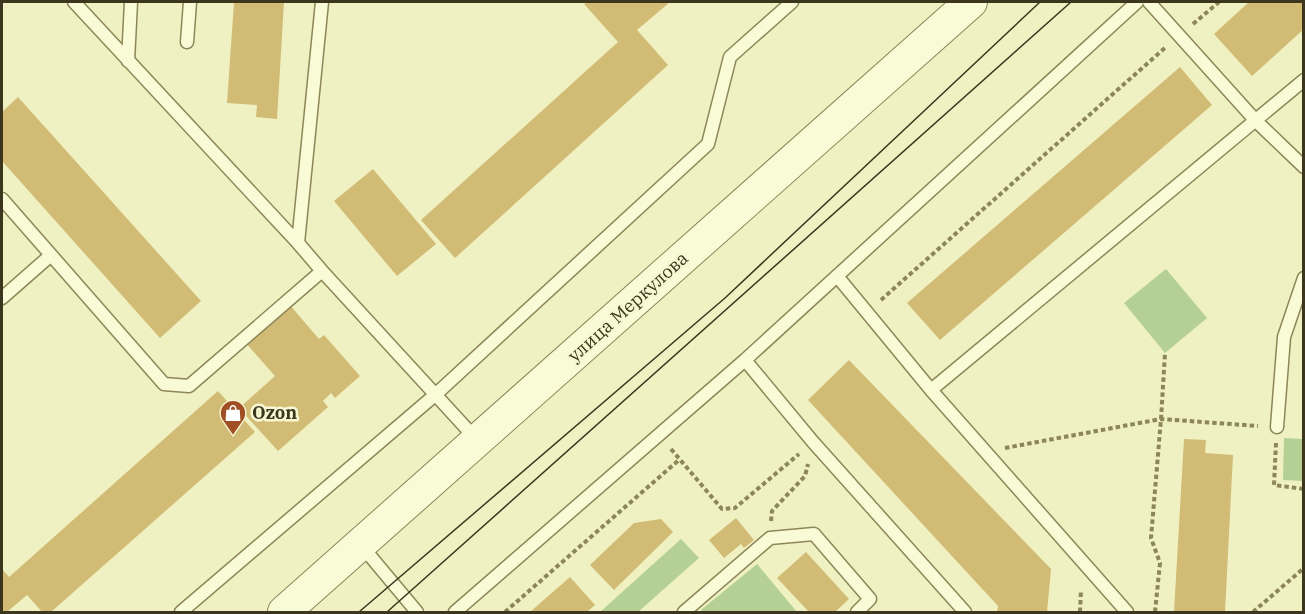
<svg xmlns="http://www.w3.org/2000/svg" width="1305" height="614" viewBox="0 0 1305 614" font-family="'IBM Plex Serif',serif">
  <rect width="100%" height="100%" fill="#eff1c2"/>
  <path fill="#b5d095" d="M 1166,269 L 1207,318 L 1165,353 L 1124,303 Z
    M 1284,438 L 1303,439 L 1303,481 L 1283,480 Z
    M 681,539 L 699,558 L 638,612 L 600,612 Z
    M 757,564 L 797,612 L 703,612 L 701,610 Z"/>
  <path fill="#d2bc75" d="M 234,2 L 284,2 L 277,119 L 256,117 L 257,105 L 227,103 Z
    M 588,2 L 670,2 L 637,30 L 668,65 L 455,258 L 421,220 L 618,42 L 584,4 Z
    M 1249,2 L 1304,2 L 1304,29 L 1252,76 L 1214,34 Z
    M 1180,67 L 1212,105 L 940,340 L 907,303 Z
    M 18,97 L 201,301 L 160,338 L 2,161 L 2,112 Z
    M 373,169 L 436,244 L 397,276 L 334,201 Z
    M 289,304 L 319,339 L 324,335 L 360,376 L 335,398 L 331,393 L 323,401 L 328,407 L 278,451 L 239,408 L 275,376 L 245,342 Z
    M 849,360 L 1051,569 L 1047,612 L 997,612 L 998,606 L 808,400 Z
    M 218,391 L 255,432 L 51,612 L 42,612 L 27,595 L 7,612 L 2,612 L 2,569 L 9,577 Z
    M 1184,439 L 1206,440 L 1205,453 L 1233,455 L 1225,612 L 1174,612 Z
    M 736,518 L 754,540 L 744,548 L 741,544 L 724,558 L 709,540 Z
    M 661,519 L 673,532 L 614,590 L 590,565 L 634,523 Z
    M 806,552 L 849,599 L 835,612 L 809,612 L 777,578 Z
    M 570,577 L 595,605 L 587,612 L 530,612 Z"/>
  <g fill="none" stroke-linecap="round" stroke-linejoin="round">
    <g stroke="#8d8658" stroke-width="15">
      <path id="service" d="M 74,2 L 298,243 L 322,271 L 477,440
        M 1149,2 L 1256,121 L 1304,167
        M 187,42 L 190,2
        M 128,61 L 131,2
        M 2,199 L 164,384 L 189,386 L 322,271
        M 298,243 L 322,2
        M 837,276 L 931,390 L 1127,612
        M 2,298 L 51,255
        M 745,360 L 813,442 L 965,612
        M 931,390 L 1304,80
        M 1277,427 L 1284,337 L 1304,278
        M 361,545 L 417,612
        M 181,612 L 435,395 L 708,144 L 730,57 L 792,2
        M 455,612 L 745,360 L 1137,2
        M 684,612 L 770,538 L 814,534 L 870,599 L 857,612"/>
    </g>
    <g stroke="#8d8658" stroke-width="34">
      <path id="tertiary" d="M 284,612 L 971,2"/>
    </g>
    <path stroke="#8d8658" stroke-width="4" stroke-dasharray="4.5 3" stroke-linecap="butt" d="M 1193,24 L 1219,2
      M 881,300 L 1167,46
      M 1276,443 L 1274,485 L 1304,489
      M 1005,448 L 1161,419 L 1258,426
      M 671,449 L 722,509 L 735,508 L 799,454
      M 771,521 L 772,511 L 805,476 L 808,464
      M 505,612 L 680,459
      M 1080,612 L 1081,590
      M 1155,612 L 1160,563 L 1151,538 L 1161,419 L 1165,353
      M 1253,612 L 1304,568"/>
    <use href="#service" stroke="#f9fbd6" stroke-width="12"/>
    <use href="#tertiary" stroke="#f9fbd6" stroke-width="32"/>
    <path stroke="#3b361d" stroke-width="1.5" d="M 359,612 L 725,298 L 1040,2
      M 387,612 L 1071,2"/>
  </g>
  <defs>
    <g id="shop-pin" transform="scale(1.35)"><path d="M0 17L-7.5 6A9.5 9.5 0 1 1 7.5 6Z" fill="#a04e23" stroke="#f6f8d2"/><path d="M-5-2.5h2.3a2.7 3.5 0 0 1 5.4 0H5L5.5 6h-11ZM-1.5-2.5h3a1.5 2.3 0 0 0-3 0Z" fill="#fff"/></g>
  </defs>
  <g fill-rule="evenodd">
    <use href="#shop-pin" x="233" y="413"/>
  </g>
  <g text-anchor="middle" stroke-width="5" stroke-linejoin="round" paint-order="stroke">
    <g font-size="18" fill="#3b361d" stroke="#f6f8d2">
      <text transform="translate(628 307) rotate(-42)" y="6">улица Меркулова</text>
    </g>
    <g font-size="18" font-weight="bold" fill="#3b361d" stroke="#f6f8d2" text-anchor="start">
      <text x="252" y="419">Ozon</text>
    </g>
  </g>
  <rect width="1305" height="614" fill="none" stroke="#3b361d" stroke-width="6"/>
</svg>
